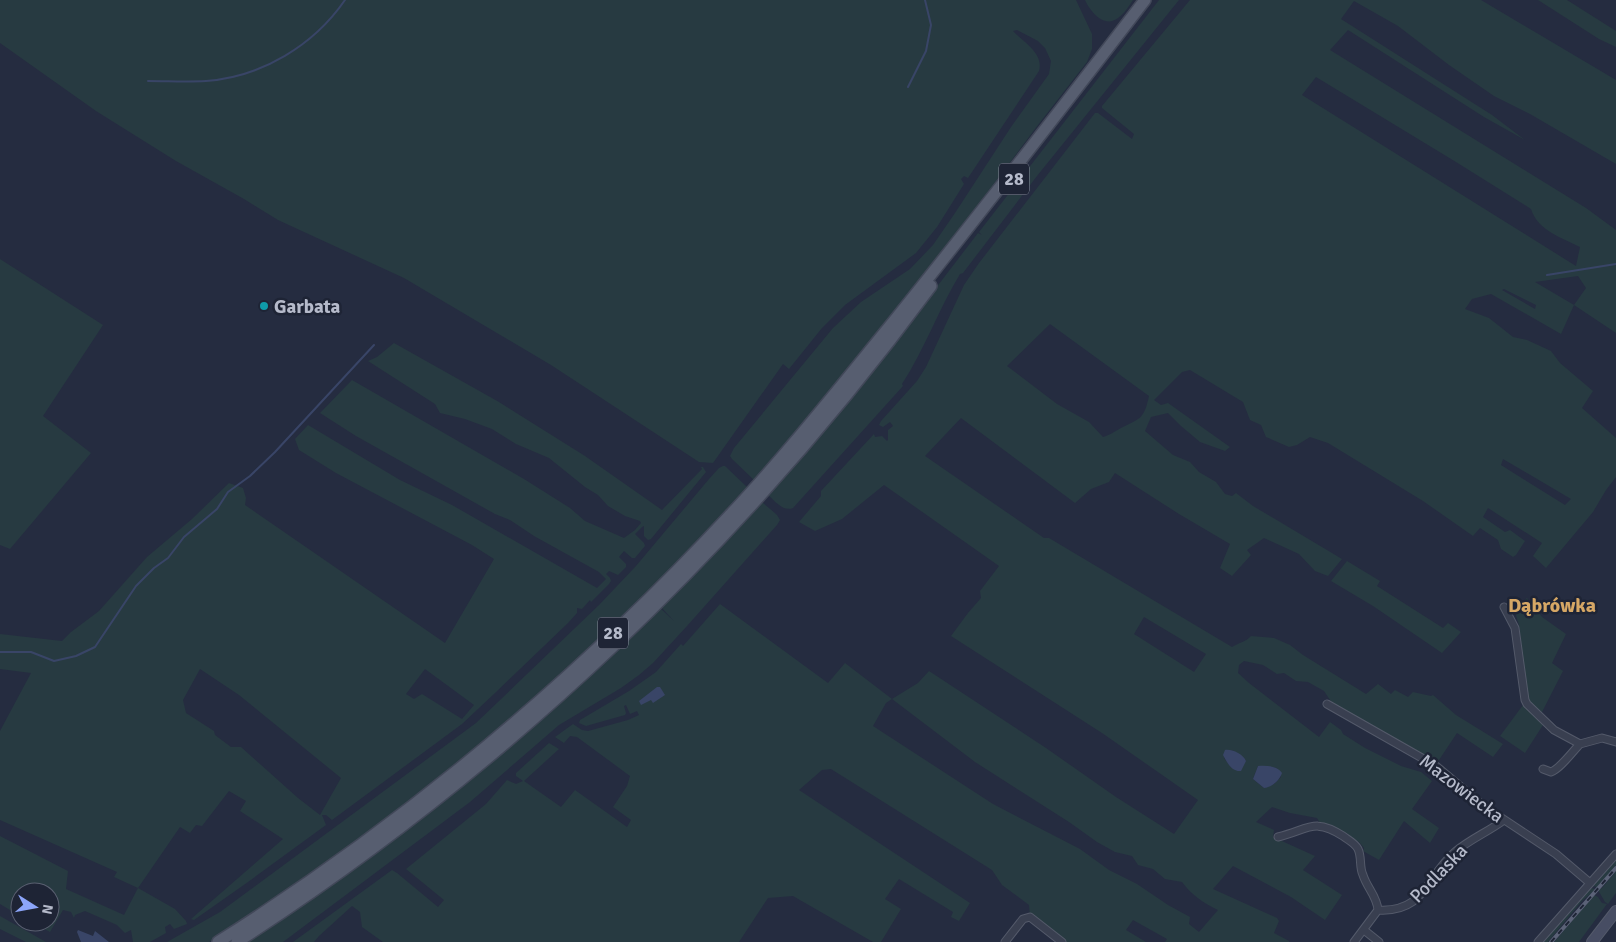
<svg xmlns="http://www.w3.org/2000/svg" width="1616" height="942" viewBox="0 0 1616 942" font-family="Signika,sans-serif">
  <rect width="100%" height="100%" fill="#252c40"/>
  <path fill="#273a41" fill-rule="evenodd" d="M 0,0 L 1076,0 L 1092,34 L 1092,49 L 1087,62 L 1038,125 L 951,241 L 798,431 L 754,480 L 732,459 L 730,456 L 734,448 L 833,328 L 861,302 L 910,269 L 933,245 L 955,213 L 1011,127 L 1049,74 L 1051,61 L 1045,48 L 1038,41 L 1017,30 L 1013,31 C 1024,43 1044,53 1039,71 L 968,178 L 964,176 L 961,179 L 964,184 L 937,227 L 916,253 L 845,305 L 822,328 L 789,369 L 783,364 L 713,463 L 699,462 L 551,365 L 404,278 L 278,220 L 244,199 L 176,161 L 96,111 L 0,43 Z
    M 1085,0 L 1133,0 C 1129,6 1124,14 1118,18 C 1104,29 1090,11 1085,0 Z
    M 1159,0 L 1179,0 L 1037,176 L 963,273 L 960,274 C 938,310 925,349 902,384 L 903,386 L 793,508 C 783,512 775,501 768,495 L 854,395 L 978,233 L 982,235 L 979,232 Z
    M 1190,0 L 1481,0 L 1616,80 L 1616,164 L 1530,114 L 1494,96 L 1449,65 L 1398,26 L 1354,1 L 1341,19 L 1492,115 L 1525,140 L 1484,117 L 1348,30 L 1330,50 L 1586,208 L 1616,230 L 1616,333 L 1574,305 L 1561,334 L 1491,294 L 1472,299 L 1465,309 L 1489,318 L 1513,337 L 1527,340 L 1551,351 L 1560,363 L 1593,391 L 1582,408 L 1616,438 L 1616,477 L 1606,490 L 1593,512 L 1546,568 L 1533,556 L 1542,543 L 1488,508 L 1483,517 L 1505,532 L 1510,530 L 1525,541 L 1516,555 L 1513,557 L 1501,549 L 1498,540 L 1480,528 L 1473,536 L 1423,501 L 1328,443 L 1310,437 L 1297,445 L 1289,447 L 1266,437 L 1261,425 L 1250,420 L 1243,402 L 1190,370 L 1182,372 L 1154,400 L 1161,405 L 1168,403 L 1230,447 L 1225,451 L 1200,442 L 1181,426 L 1168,413 L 1151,417 L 1145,431 L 1173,455 L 1190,462 L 1199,472 L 1216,482 L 1225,494 L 1232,496 L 1236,493 L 1253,506 L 1342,559 L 1328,576 L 1315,571 L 1299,554 L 1264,538 L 1247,550 L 1251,555 L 1232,576 L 1220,568 L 1230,544 L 1179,514 L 1115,473 L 1109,482 L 1091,489 L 1075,503 L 961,418 L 925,456 L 1044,538 L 1049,538 L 1232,647 C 1238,643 1246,642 1251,636 L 1274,638 L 1290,645 L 1303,655 L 1366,694 L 1378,684 L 1391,694 L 1395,690 L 1408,697 L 1413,692 L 1431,696 L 1433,695 L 1456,715 L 1503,744 L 1493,757 L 1457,733 L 1437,763 L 1332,703 L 1324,691 L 1308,682 L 1296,681 L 1284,673 L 1277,674 L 1263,665 L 1244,661 L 1239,665 L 1238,673 L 1249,683 L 1319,737 L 1330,722 L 1341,730 L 1343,734 L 1365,748 L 1401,766 L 1421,772 L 1432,781 L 1412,809 L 1439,828 L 1430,843 L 1404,821 L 1379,860 L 1363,851 L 1364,848 L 1359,842 L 1326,824 L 1320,823 L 1317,818 L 1290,813 L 1272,807 L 1256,822 L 1274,830 L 1273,837 L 1315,856 L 1303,870 L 1342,895 L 1325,920 L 1291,897 L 1233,866 L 1213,889 L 1277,918 L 1279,921 L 1274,933 L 1289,941 L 1289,942 L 1165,942 L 1167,939 L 1133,920 L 1126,930 L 1146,942 L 1062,942 L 1030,916 L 1029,905 L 1002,885 L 992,870 L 831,769 L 822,770 L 799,790 L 970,903 L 959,921 L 951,917 L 953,912 L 899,879 L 885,899 L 901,909 L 881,942 L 873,942 L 793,896 L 768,898 L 739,942 L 383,942 L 362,927 L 360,912 L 352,906 L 319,936 L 314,942 L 293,942 L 392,870 L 397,873 L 438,907 L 444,900 L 406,869 L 486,804 L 507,780 L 516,784 L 523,781 L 516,776 L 516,773 L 549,743 L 559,749 L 524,781 L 561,807 L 575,790 L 627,827 L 631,820 L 613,807 L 627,786 L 630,776 L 577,737 L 570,736 L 564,743 L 555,737 L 573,724 L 582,730 L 588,731 L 628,720 L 639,715 L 637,711 L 630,714 L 626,705 L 624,706 L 626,713 L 625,715 L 586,726 L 579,723 L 580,720 L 629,691 L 656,672 L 681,644 L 683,646 L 720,604 L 828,683 L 845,663 L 892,699 L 918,683 L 929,671 L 1046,748 L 1116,797 L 1174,834 L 1198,800 L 1102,733 L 951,636 L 968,613 L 981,598 L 980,591 L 999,566 L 884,485 L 842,519 L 815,531 L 799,522 L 821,496 L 821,491 L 874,434 L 875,437 L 882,436 L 887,441 L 888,440 L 888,430 L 893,426 L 890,422 L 883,427 L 879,425 L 881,421 L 917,381 L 926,367 L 964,285 L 979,263 L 1095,113 L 1098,113 L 1132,139 L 1134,134 L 1102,108 L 1102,106 ZM 1316,77 L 1456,162 L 1531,209 C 1538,231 1561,237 1580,247 L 1576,266 L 1302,95 ZM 1578,276 L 1586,288 L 1574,305 L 1535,282 ZM 1504,289 L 1536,305 L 1535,309 L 1502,290 ZM 1050,324 L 1149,396 C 1144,419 1141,418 1121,428 C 1114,432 1110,435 1103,437 L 1089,422 L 1057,404 L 1007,366 ZM 1503,459 L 1571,499 L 1565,505 L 1501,465 ZM 1144,617 L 1206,654 L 1194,672 L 1134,634 ZM 892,699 L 975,762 L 1069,822 L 1097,842 L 1115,852 L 1132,856 L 1138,865 L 1153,869 L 1165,879 L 1182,882 C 1192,895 1203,903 1218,910 L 1199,932 L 1189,924 L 1190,917 L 1168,905 L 1137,884 L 1109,870 L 1080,849 L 993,804 L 873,726 L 886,703 ZM 1232,750 L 1244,758 L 1246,761 L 1231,767 L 1224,758 ZM 1258,766 L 1277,768 L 1281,777 L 1274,784 L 1264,788 L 1253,779 Z
    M 1538,0 L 1567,0 L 1616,31 L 1616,47 L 1599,39 Z
    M 0,259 L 103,325 L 43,416 L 91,453 L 10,549 L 0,545 Z
    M 394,343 L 499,402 L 585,456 L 662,510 L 702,469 L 701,467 L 703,467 L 706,472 L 651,539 L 648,540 L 644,536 L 644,526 L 642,527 L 635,534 L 644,543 L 645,546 L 635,558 L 632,558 L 624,551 L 619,557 L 626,564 L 626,567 L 618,575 L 609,571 L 606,574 L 610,578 L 611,581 L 609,584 L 591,602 L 590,600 L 582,609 L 577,608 L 577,613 L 568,623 L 495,693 L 462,724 L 332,820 L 326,815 L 322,815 L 326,825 L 248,882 L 194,920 L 191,919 L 283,839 L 240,811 L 246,801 L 229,791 L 202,826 L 196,825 L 190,833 L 180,827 L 138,888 L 175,909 L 186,921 L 187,924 L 174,929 L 170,924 L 165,927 L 166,933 L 150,942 L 133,942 L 131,930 L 125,933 L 117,925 L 85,911 L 75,915 L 74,918 L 71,912 L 63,910 L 50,932 L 32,922 L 50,922 L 50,892 L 20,892 L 20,916 L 0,904 L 0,836 L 68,871 L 66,889 L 124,915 L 138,888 L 114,877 L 117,872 L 0,820 L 0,731 L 31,673 L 0,669 L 0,634 L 62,641 L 71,632 L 99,611 L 147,557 L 192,519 L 229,483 L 243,488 L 246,498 L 245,505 L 445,643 L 494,559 L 472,545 L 336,473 L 299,450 L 295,439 L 308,425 L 400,480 L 452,505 L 597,588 L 606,579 L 599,572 L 534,536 L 510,520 L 495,514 L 356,436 L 320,413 L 352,380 L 524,479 L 570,508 L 585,521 L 624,538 L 635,530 L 641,523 L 640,521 L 625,516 L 608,506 L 598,495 L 585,487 L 549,458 L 516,444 L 492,429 L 465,419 L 440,413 L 435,404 L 368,361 L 377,357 ZM 200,669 L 239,695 L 341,778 L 320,815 L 298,798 L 241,747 L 231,747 L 215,735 L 214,731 L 186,713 L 183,700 ZM 425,669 L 474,705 L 462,719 L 422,694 L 414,699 L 406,694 Z
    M 723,466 L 725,466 L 748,488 L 639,602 L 598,641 L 512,718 L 441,777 L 369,832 L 269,903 L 209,942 L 167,942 L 220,912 L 476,723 L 599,605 L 636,566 L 709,479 L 719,468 Z
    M 761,501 L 777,515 L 780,520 L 777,525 L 687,626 L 653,663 L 639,675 L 621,688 L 559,725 L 470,802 L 283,942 L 245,942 C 300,903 358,865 412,824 C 500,759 583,685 660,608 L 674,621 L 661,607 L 708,559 Z
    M 1347,561 L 1380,581 L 1377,586 L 1443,628 L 1448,623 L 1461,632 L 1442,653 L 1373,606 L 1331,581 Z
    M 1527,598 L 1542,617 L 1566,634 L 1552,663 L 1563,671 L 1541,714 L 1528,703 L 1519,625 L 1514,609 Z
    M 1523,705 L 1543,725 L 1525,753 L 1500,736 Z
    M 1616,859 L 1616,865 L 1597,888 L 1595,886 L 1593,887 L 1596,882 Z
    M 1616,871 L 1616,893 L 1608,904 L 1605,902 L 1598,890 L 1602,888 Z
    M 1591,888 L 1595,889 L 1595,890 L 1582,901 L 1548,942 L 1543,942 Z
    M 1594,895 L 1598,897 L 1602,903 L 1607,904 L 1579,942 L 1554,942 Z
    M 0,916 L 46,942 L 26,942 L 0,929 Z"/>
  <path fill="#394567" d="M 657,687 L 660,687 L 665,695 L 653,703 L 651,700 L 641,705 L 639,701 Z
    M 1225,750 C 1232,749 1243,754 1246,761 L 1241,771 C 1232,772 1227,763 1223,755 Z
    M 1258,766 C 1266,765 1278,766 1282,773 C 1279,781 1272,787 1264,788 L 1253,779 Z
    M 78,930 L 93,936 L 95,931 L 109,942 L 81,942 L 77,932 Z"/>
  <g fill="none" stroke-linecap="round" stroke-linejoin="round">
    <path stroke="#394567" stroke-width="2" d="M 148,81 C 168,81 187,82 206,81 C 262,77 314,45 345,0
      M 908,87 L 926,51 L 931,25 L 925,0
      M 1547,275 L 1616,264
      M 0,652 L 31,652 L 54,661 L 76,656 L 95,647 L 136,586 L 154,568 L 168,558 L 184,537 L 217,509 L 228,492 L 250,476 L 275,452 L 374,345"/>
    <g stroke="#545a6a" stroke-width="9">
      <path id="street" d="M 1504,607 L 1515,628 L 1525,700 L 1527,704 L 1554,730 L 1580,744 L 1602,738 L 1616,742
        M 1327,704 L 1436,766 L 1485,807 L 1556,854 L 1590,883
        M 1543,769 L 1551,772 C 1560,769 1572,752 1580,744
        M 1278,837 C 1308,830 1314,817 1343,836 C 1348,840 1355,843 1358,849 C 1362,857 1359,867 1363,875 C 1367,888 1377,896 1378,910
        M 1378,910 C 1425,913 1426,877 1455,852 C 1470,839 1488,832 1504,820
        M 1364,930 L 1379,942
        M 1005,942 L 1023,919 L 1030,917 L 1062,942
        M 1354,942 L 1378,910
        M 1538,942 L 1616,854"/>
    </g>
    <g stroke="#545a6a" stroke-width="12">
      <path id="secondary" d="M 1592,942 L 1616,911"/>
    </g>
    <g stroke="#424859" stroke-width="14">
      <path id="primary" d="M 218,942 C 406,823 579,678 730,515 C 788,453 840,387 894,321 C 979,215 1062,108 1145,0
        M 237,942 C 507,768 741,544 931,286"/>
    </g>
    <use href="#street" stroke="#393f50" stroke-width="7"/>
    <use href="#secondary" stroke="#474d63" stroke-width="10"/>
    <use href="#primary" stroke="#575e70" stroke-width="11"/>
    <g stroke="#5b6277" stroke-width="4">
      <path id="rail" d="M 1551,942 L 1616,868"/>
    </g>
    <use href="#rail" stroke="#1e2435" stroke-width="2" stroke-dasharray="5.5" stroke-linecap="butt"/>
  </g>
  <circle fill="#0f9aa8" stroke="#1e2435" stroke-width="2" cx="264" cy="306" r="5"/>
  <g text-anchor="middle" stroke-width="5" stroke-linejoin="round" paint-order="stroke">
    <g fill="#1e2435" stroke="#888d9d" stroke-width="1">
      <rect x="999" y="163.5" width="30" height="31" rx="4"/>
      <rect x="598" y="617.5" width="30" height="31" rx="4"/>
    </g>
    <g font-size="18" font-weight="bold" fill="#b5baca">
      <text x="1014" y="185">28</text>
      <text x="613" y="639">28</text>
    </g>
    <g font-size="19" font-weight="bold" fill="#b5baca" stroke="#1e2435" text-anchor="start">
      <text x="274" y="313">Garbata</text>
    </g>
    <g font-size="19" fill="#b5baca" stroke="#1e2435">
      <text transform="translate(1462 788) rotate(37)" y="7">Mazowiecka</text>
      <text transform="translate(1438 873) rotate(-46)" y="7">Podlaska</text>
    </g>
    <g font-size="20" font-weight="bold" fill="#d6a765" stroke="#1e2435">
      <text x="1552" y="612">Dąbrówka</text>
    </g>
  </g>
  <g transform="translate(35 907) rotate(101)"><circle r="24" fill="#1e2435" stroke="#5a6071"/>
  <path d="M0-4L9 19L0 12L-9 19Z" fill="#8ca5f9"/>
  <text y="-8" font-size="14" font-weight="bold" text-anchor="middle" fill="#b5baca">N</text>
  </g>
</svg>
